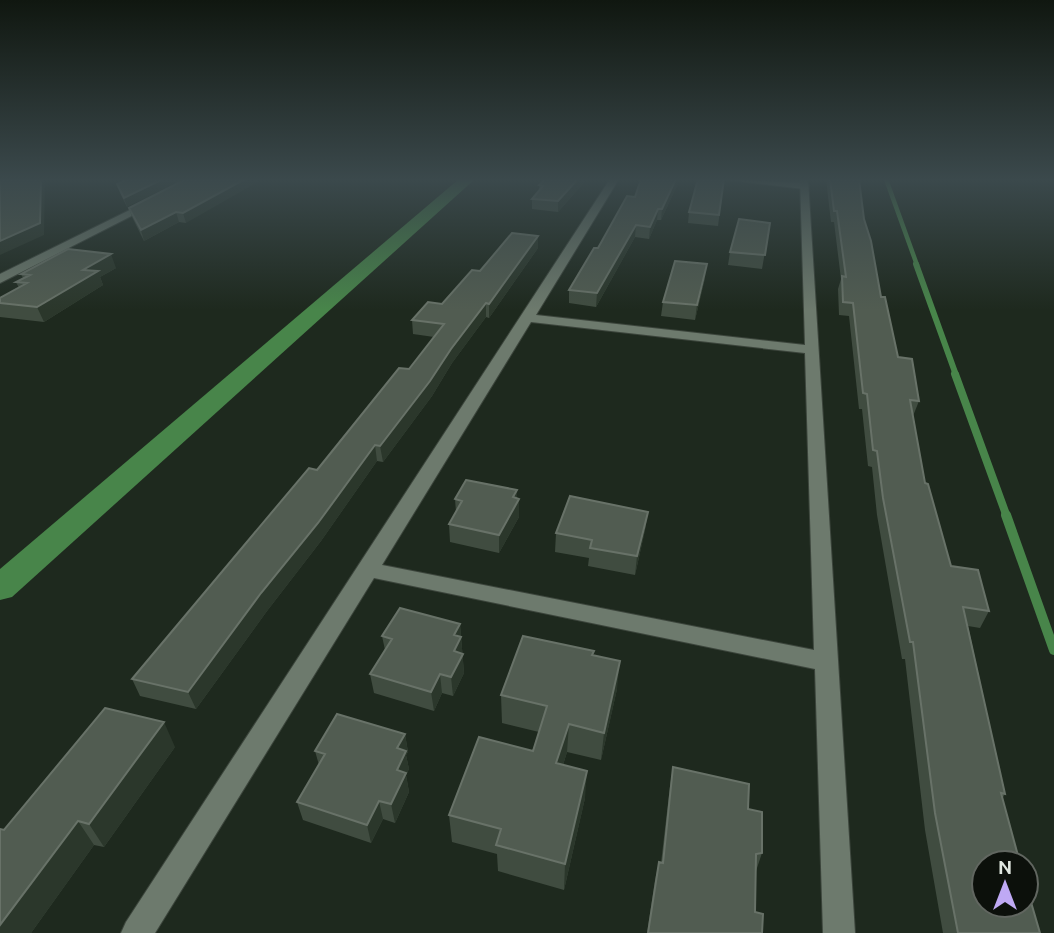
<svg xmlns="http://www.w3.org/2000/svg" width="1054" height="933" viewBox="0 0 1054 933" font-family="Ubuntu,sans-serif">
  <rect width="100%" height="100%" fill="#1e291e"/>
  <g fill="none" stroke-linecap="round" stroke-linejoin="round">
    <path stroke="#48854a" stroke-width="4.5" d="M 886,179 L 917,265"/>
    <path stroke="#48854a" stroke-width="6" d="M 916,264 L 956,375"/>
    <path stroke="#48854a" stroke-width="8" d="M 955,374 L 1007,517"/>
    <path stroke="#48854a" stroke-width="10" d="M 1006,515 L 1054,650"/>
    <path fill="#48854a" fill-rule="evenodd" d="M 459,179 L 475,179 L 12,597 L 0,600 L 0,569 Z"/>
    <g stroke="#3c453c" stroke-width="2">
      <path id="street" d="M 610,179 L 619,179 L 536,315 L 805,345 L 800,179 L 808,179 L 855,933 L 823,933 L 815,669 L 374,578 L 155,933 L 121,933 L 126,922 ZM 531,322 L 805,353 L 814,650 L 382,565 Z
        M 150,200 L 153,201 L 153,205 L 0,283 L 0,274 Z"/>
    </g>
    <g stroke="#3c453c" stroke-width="2">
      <path id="secondary" d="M 718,179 L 804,183 L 809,186 L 804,189 Z"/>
    </g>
    <use href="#street" fill="#6d7a6d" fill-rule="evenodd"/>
    <use href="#secondary" fill="#6d7a6d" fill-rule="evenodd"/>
  </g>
  <path fill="#404c40" d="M 129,179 L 127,207 L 120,193 L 117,184 Z
    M 186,179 L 186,223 L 179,222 L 144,241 L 132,217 L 129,208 Z
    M 587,179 L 558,212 L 532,209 L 532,199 L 539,191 L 539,185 Z
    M 641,179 L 680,179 L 661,220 L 657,220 L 649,239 L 635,237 L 596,307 L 569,303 L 569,290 L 635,197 Z
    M 692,179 L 724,179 L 718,226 L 688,223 L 689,212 L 698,181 Z
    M 826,179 L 859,179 L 864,219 L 881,297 L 898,357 L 919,401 L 913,416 L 925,483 L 951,566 L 989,611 L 980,628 L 968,626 L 1005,794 L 1002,799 L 1040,933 L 943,933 L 925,830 L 905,659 L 902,659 L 877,515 L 872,467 L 868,466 L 862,409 L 859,409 L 849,316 L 839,315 L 838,289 L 841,279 L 834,222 L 831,222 Z
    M 770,223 L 762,269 L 728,265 L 730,252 Z
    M 538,248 L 489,318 L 486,317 L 452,363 L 432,396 L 383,462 L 377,461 L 321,541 L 267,611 L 196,709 L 140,696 L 132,679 L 317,470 L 409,369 L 434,337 L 413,334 L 412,320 L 442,304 L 480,271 Z
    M 116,268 L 100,277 L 103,285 L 44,322 L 0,317 L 0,298 L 19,288 L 16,282 L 23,278 L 21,274 Z
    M 705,278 L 695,320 L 661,316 L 663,302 Z
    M 517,498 L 519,517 L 499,553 L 450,542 L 449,524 L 456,512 L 455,499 Z
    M 648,512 L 645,530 L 635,575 L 588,566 L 589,558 L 555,552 L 556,533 Z
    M 460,624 L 464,673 L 453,696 L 442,693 L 434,711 L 374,693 L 370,674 L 385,650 L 382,636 Z
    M 594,651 L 593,655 L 617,689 L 601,760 L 567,752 L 563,765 L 585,798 L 564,890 L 498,871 L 497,854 L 452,842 L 449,815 L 533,751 L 539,732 L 502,723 L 501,695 Z
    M 405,734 L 408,752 L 406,755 L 409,769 L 406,775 L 409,792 L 395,823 L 383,819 L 371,843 L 303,820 L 297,802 L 319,765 L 315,751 Z
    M 175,747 L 104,847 L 94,845 L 31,933 L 0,933 L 4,830 Z
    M 673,767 L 748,809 L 762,853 L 756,871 L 755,912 L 762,933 L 647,933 L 655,880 L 659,862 L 661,863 L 670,786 Z"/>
  <path fill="#2b372b" d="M 41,179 L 45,179 L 44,235 L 0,255 L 0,241 Z
    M 163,179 L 184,179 L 127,207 L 124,198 Z
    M 245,179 L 263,179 L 186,223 L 183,213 Z
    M 578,179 L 587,179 L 558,212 L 558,201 Z
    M 676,179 L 680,179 L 661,220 L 662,209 Z
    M 658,209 L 657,220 L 649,239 L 650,227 Z
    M 176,212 L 179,222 L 144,241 L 141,230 Z
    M 636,225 L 635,237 L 596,307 L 597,293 Z
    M 538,236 L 538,248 L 489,318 L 489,304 Z
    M 111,254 L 116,268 L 100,277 L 103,285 L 44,322 L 37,307 L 83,270 Z
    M 707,264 L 705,278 L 695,320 L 697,305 Z
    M 486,303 L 486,317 L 452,363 L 432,396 L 383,462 L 380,446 Z
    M 375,445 L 377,461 L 321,541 L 267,611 L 196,709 L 188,692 L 261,593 Z
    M 517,490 L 517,502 L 519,499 L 519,517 L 499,553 L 499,535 Z
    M 648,512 L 645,530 L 635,575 L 637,556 Z
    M 460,624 L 464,673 L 453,696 L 451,677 L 454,635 Z
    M 620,661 L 617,689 L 601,760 L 604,733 Z
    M 440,674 L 442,693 L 434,711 L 431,692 Z
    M 164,722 L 175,747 L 104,847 L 89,824 Z
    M 569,724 L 567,752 L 555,790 L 556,763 Z
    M 405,734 L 408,752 L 406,755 L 409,769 L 406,775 L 409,792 L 395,823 L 391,804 L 397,770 L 397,748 Z
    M 587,771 L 585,798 L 564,890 L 565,864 Z
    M 379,801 L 383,819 L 371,843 L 367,825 Z
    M 78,821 L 94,845 L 31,933 L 0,933 L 0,925 Z"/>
  <path fill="#515c51" stroke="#687268" stroke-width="2" d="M 0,179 L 41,179 L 40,223 L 0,241 Z
    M 129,179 L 163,179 L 124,198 L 117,184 Z
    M 186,179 L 245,179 L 183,213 L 176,212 L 141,230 L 129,208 Z
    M 546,179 L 578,179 L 558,201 L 532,199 L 543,186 L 539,185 Z
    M 641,179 L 676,179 L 662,209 L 658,209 L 650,227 L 636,225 L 597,293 L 569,290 L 594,248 L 598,248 L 627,196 L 635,197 Z
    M 698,179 L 724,179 L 719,215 L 689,212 Z
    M 830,179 L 859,179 L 864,219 L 871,241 L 881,297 L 885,297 L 898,357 L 912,359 L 919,401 L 910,400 L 925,483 L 928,484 L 951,566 L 978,570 L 989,611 L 963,607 L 1005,794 L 1001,793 L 1020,863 L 984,863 L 984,905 L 1026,905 L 1026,885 L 1040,933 L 958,933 L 935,813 L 913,642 L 910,642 L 883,498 L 877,451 L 873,450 L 867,394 L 863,393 L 853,303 L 843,302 L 842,276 L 846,277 L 837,211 L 834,211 Z
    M 739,219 L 770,223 L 765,255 L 730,252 Z
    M 512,233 L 538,236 L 489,304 L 486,303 L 451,349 L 430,381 L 380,446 L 375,445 L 318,523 L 261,593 L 188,692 L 132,679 L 309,468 L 317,470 L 399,368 L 409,369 L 444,324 L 412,320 L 428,302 L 442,304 L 472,270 L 480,271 Z
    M 68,249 L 111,254 L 83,270 L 98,271 L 37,307 L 0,303 L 0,298 L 27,283 L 16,282 L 30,275 L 21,274 Z
    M 675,261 L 707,264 L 697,305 L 663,302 Z
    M 466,480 L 517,490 L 513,497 L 519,499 L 499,535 L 449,524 L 462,501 L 455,499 Z
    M 570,496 L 648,512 L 637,556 L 590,548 L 592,540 L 556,533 Z
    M 400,608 L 460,624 L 454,635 L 461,637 L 454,651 L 463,654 L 451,677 L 440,674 L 431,692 L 370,674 L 392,639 L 382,636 Z
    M 523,636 L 594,651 L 592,655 L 620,661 L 604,733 L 569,724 L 556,763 L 587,771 L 565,864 L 496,845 L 501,829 L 449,815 L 479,737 L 533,751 L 547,706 L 501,695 Z
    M 105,708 L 164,722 L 89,824 L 78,821 L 0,925 L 0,829 L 4,830 Z
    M 337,714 L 405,734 L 397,748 L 406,751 L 397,770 L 406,773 L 391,804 L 379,801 L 367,825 L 297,802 L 325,754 L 315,751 Z
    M 673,767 L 749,784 L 748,809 L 762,812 L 762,853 L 756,854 L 755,912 L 763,914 L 762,933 L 648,933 L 659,862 L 663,863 Z"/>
  <linearGradient id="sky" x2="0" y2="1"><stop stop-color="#101710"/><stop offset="0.58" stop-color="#3b494c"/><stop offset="1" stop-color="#3b494c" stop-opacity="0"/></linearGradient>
  <rect width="1054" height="310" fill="url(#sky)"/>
  <g transform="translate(1005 884)"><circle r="33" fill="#0c100b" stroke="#616660" stroke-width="2"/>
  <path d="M0-5L12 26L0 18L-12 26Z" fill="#bfa9f4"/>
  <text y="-10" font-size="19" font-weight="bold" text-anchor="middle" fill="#e0e7e0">N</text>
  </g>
</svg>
